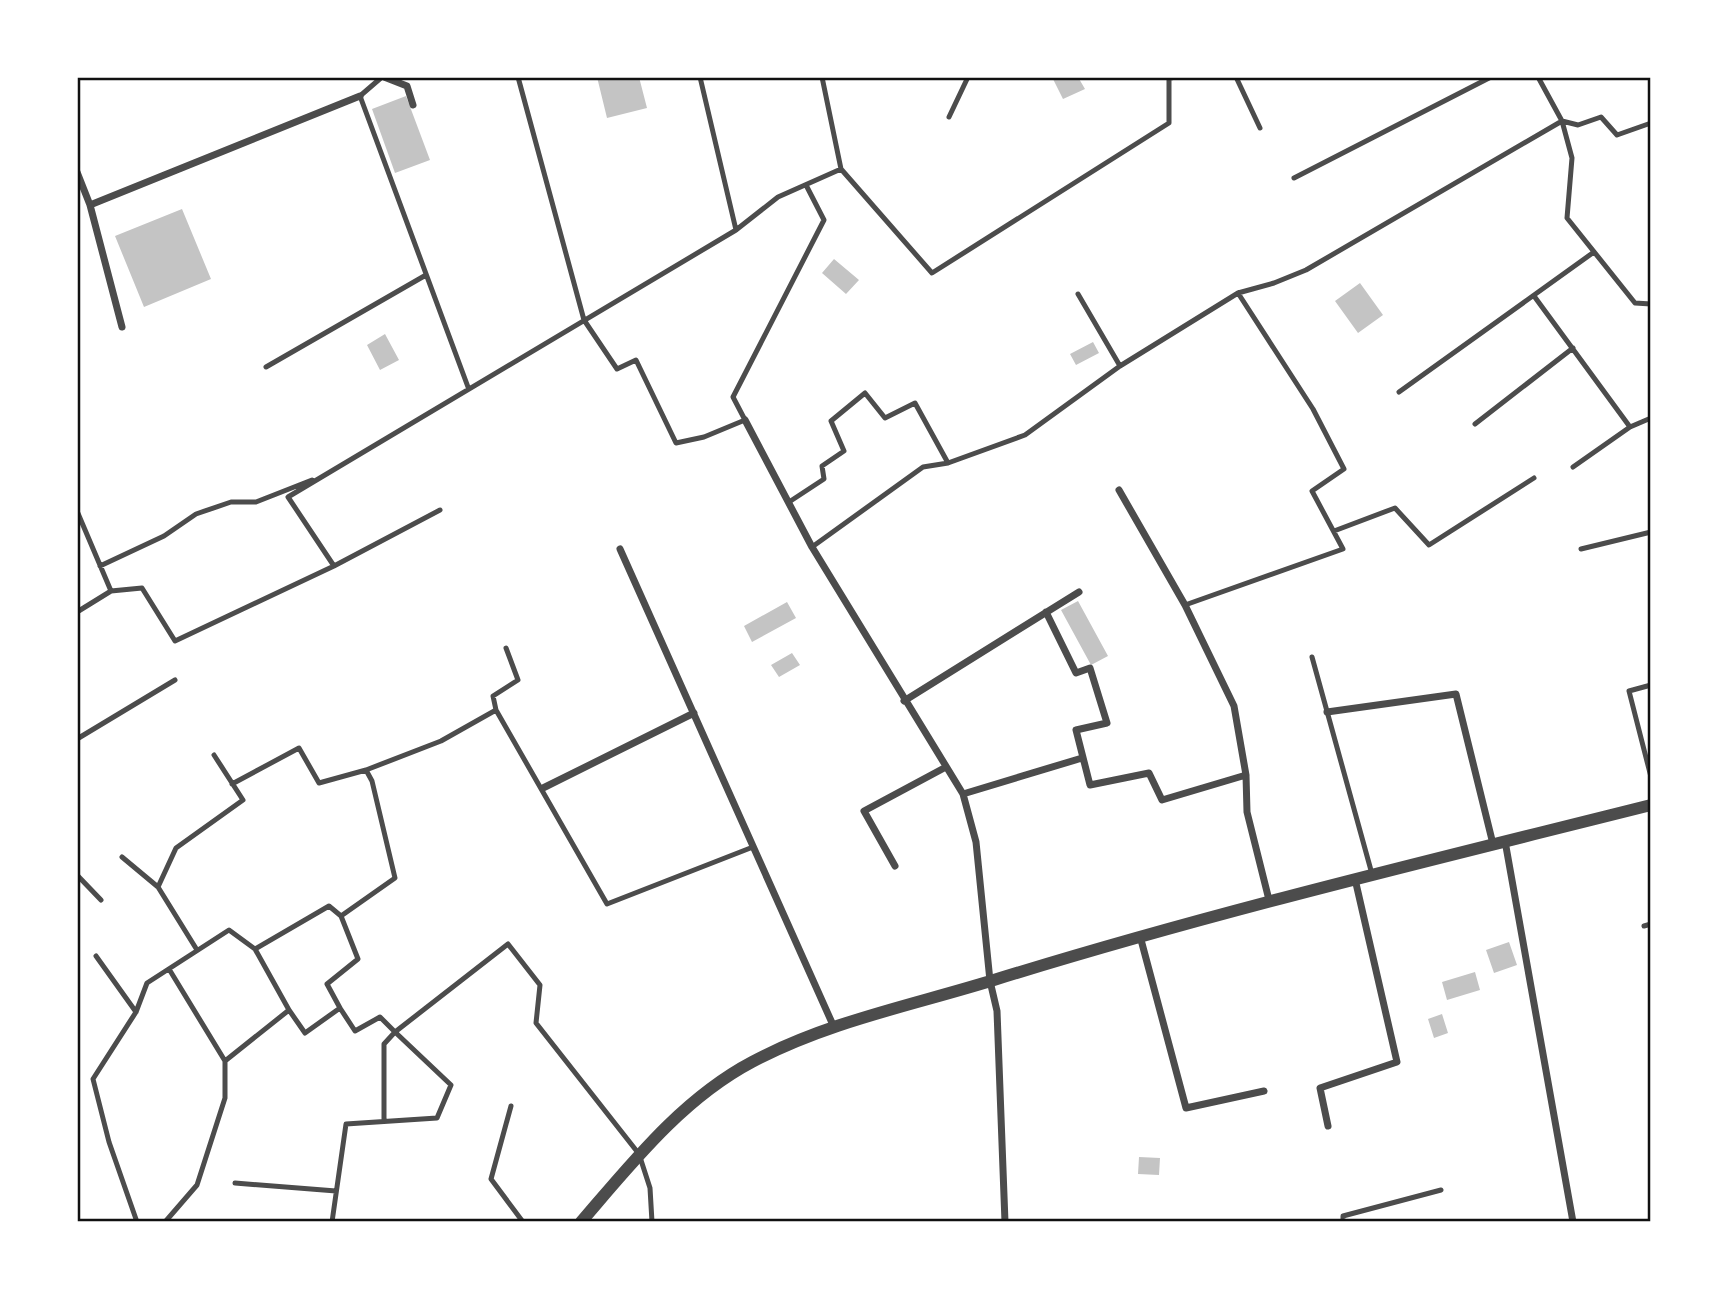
<svg xmlns="http://www.w3.org/2000/svg" width="1728" height="1299" viewBox="0 0 1728 1299" font-family="'PT Sans',sans-serif">
  <rect width="100%" height="100%" fill="#fff"/>
  <path fill="#c4c4c4" d="M 597,77 L 639,77 L 647,108 L 607,118 Z
    M 1052,77 L 1078,77 L 1085,89 L 1063,99 Z
    M 406,96 L 430,160 L 395,173 L 372,109 Z
    M 182,209 L 211,279 L 144,307 L 115,236 Z
    M 834,259 L 859,280 L 846,294 L 822,273 Z
    M 1360,283 L 1383,315 L 1358,333 L 1335,301 Z
    M 385,334 L 399,360 L 380,370 L 367,345 Z
    M 1093,342 L 1099,353 L 1076,365 L 1070,354 Z
    M 1078,601 L 1108,656 L 1091,665 L 1061,610 Z
    M 787,602 L 796,618 L 752,642 L 744,626 Z
    M 792,653 L 800,665 L 779,677 L 771,665 Z
    M 1509,942 L 1517,965 L 1494,973 L 1486,950 Z
    M 1475,972 L 1480,990 L 1447,1000 L 1442,982 Z
    M 1442,1014 L 1448,1033 L 1434,1038 L 1428,1019 Z
    M 1139,1157 L 1160,1158 L 1159,1175 L 1138,1174 Z"/>
  <g fill="none" stroke-linecap="round" stroke-linejoin="round">
    <path stroke="#4c4c4c" stroke-width="5" d="M 382,77 L 360,96 L 468,387
      M 518,77 L 584,320 L 617,369 L 636,360 L 676,443 L 704,437 L 745,420 L 733,397 L 824,220 L 806,185
      M 700,77 L 736,230
      M 822,77 L 841,169 L 932,273 L 1169,123 L 1169,79 L 1174,77
      M 1236,77 L 1260,128
      M 1538,77 L 1562,121 L 1572,158 L 1567,218 L 1635,303 L 1651,304
      M 949,117 L 968,77
      M 1294,178 L 1491,77
      M 1078,294 L 1120,366
      M 1534,296 L 1630,427 L 1651,418
      M 266,367 L 426,275
      M 1399,392 L 1594,252
      M 1475,424 L 1573,348
      M 1573,467 L 1630,427
      M 789,502 L 824,479 L 822,466 L 844,451 L 831,421 L 865,393 L 885,418 L 915,403 L 948,463
      M 440,510 L 334,566 L 288,497 L 736,230 L 778,197 L 841,169
      M 77,511 L 111,591
      M 1334,531 L 1395,508 L 1429,545 L 1534,478
      M 812,547 L 923,467 L 948,463 L 1025,435 L 1120,366 L 1238,293 L 1274,283 L 1306,270 L 1562,121 L 1578,125 L 1601,117 L 1617,135 L 1651,123
      M 1581,549 L 1651,532
      M 100,566 L 164,536 L 196,514 L 231,502 L 256,502 L 312,480
      M 1185,605 L 1343,549 L 1312,491 L 1344,469 L 1313,409 L 1238,293
      M 77,612 L 111,591 L 142,588 L 175,641 L 334,566
      M 506,648 L 518,680 L 493,696 L 496,710 L 607,904 L 753,847
      M 1312,657 L 1372,874
      M 1651,685 L 1629,691 L 1651,777
      M 77,739 L 175,680
      M 366,770 L 441,741 L 496,710
      M 232,784 L 299,748 L 319,783 L 366,770 L 372,781 L 395,878 L 341,916 L 358,959 L 327,984 L 340,1008 L 305,1033 L 289,1010
      M 122,857 L 158,887 L 197,950
      M 77,875 L 101,900
      M 158,887 L 176,848 L 243,800 L 214,755
      M 1644,926 L 1651,924
      M 255,949 L 329,906 L 341,916
      M 96,956 L 136,1012
      M 169,969 L 225,1061
      M 340,1008 L 355,1031 L 380,1017 L 395,1032 L 508,944 L 540,985 L 536,1023 L 639,1154 L 650,1188 L 652,1222
      M 511,1106 L 491,1179 L 523,1222
      M 235,1183 L 336,1191
      M 137,1222 L 109,1142 L 93,1079 L 136,1012 L 147,983 L 229,930 L 255,949 L 289,1010 L 225,1061
      M 165,1222 L 197,1185 L 225,1098 L 225,1061
      M 332,1222 L 346,1124 L 437,1118 L 451,1085 L 395,1032 L 384,1044 L 384,1121
      M 1343,1222 L 1343,1216 L 1441,1190"/>
    <path stroke="#4c4c4c" stroke-width="7" d="M 384,77 L 407,86 L 413,105
      M 77,172 L 90,205 L 122,327
      M 90,205 L 360,96
      M 745,420 L 812,547 L 963,794 L 976,842 L 990,981 L 997,1011 L 1005,1222
      M 1119,490 L 1185,605 L 1234,706 L 1246,775 L 1247,812 L 1269,900
      M 620,549 L 833,1025
      M 1046,612 L 1076,673 L 1090,668 L 1107,723 L 1076,730 L 1090,785 L 1149,773 L 1162,800 L 1246,775
      M 904,701 L 1079,592
      M 1327,712 L 1456,694 L 1493,844
      M 543,788 L 694,713
      M 963,794 L 1082,758
      M 1505,841 L 1573,1222
      M 895,866 L 864,811 L 946,767
      M 1140,936 L 1186,1108 L 1264,1091
      M 1328,1126 L 1320,1088 L 1397,1062 L 1355,879"/>
    <path stroke="#4c4c4c" stroke-width="12" d="M 581,1222 C 631,1164 682,1099 752,1062 C 829,1021 914,1005 997,979 C 1213,912 1432,860 1651,805"/>
  </g>
  <rect width="1728" height="1299" fill="none" stroke="#ffffff" stroke-width="158"/>
  <rect x="79" y="79" width="1570" height="1141" fill="none" stroke="#111" stroke-width="2.5"/>
</svg>
